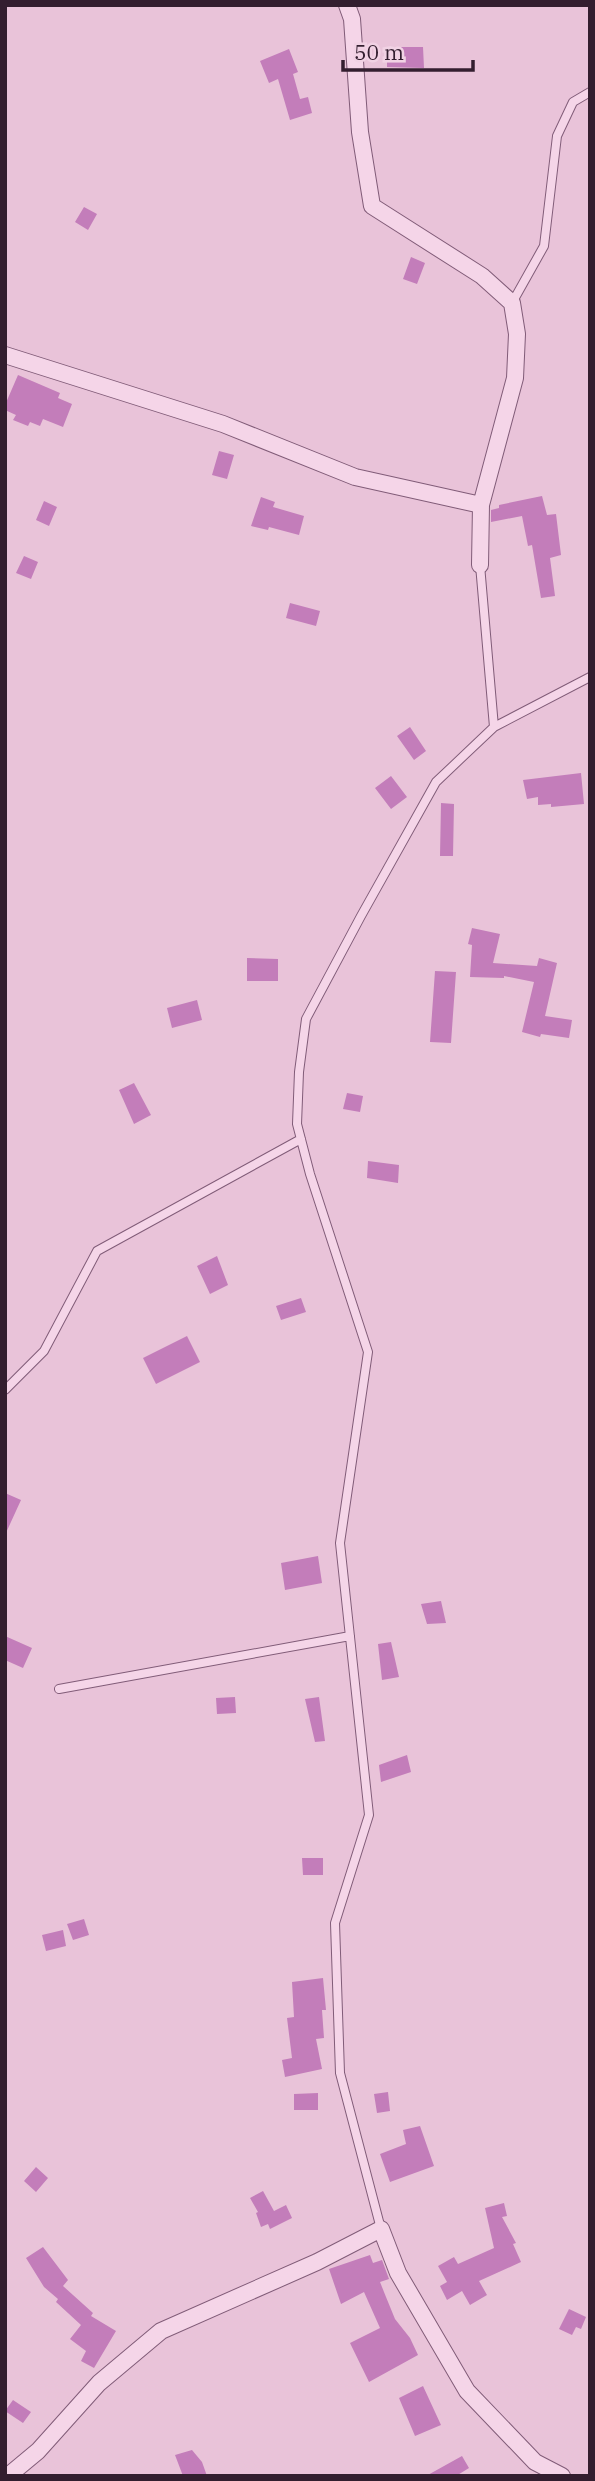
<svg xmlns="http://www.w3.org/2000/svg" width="595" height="2481" viewBox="0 0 595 2481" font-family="'IBM Plex Serif',serif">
  <rect width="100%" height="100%" fill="#e9c3d9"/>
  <path fill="#c37dba" d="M 400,47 L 423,47 L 424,68 L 387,67 L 387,51 L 400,51 Z
    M 289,49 L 298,72 L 293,74 L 300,99 L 308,97 L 312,113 L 290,120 L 278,79 L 269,83 L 260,61 Z
    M 84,207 L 97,214 L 88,230 L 75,222 Z
    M 411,257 L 425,263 L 417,284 L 403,279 Z
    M 18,375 L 60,393 L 58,398 L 72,404 L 63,427 L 43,419 L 40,426 L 30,422 L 28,426 L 13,420 L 16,415 L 5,410 L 5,405 Z
    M 219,451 L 234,455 L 227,479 L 212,475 Z
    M 542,496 L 547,515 L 556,514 L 561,555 L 550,558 L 555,596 L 541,598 L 532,545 L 528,546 L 522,516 L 491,522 L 491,510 L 499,508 L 499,505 Z
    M 261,497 L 275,502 L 273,507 L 304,516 L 299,535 L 269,527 L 268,530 L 251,526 Z
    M 44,501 L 57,507 L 49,526 L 36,520 Z
    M 24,556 L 38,562 L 31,579 L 16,573 Z
    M 290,603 L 320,611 L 316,626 L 286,618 Z
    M 410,727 L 426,751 L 414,760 L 397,736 Z
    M 581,773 L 584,804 L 551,807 L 551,804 L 538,805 L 538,797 L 527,799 L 523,780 Z
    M 391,776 L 407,797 L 391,809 L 375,788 Z
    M 441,803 L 454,804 L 453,856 L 440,856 Z
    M 472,928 L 500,934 L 493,963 L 537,966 L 539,958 L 557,963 L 545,1016 L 572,1020 L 569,1038 L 541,1034 L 540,1037 L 522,1032 L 534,982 L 504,976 L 504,978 L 470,977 L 472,945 L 468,944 Z
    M 247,958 L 278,959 L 278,981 L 247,981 Z
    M 435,971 L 456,972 L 451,1043 L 430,1042 Z
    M 197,1000 L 202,1020 L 172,1028 L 167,1008 Z
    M 134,1083 L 151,1115 L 134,1124 L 119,1090 Z
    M 347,1093 L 363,1096 L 360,1112 L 343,1109 Z
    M 368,1161 L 399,1165 L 398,1183 L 367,1178 Z
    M 217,1256 L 228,1285 L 210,1294 L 197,1266 Z
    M 301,1298 L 306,1312 L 281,1320 L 276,1306 Z
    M 187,1336 L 200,1362 L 156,1384 L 143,1358 Z
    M 5,1493 L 21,1500 L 5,1535 Z
    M 318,1556 L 322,1583 L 285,1590 L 281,1563 Z
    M 441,1601 L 446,1623 L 427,1624 L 421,1604 Z
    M 5,1636 L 32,1648 L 23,1668 L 5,1660 Z
    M 391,1642 L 399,1677 L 382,1680 L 378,1644 Z
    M 235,1697 L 236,1713 L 217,1714 L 216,1698 Z
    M 319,1697 L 325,1741 L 315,1742 L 305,1699 Z
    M 407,1755 L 411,1772 L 381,1782 L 379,1765 Z
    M 302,1858 L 323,1858 L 323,1875 L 303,1875 Z
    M 84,1919 L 89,1935 L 73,1940 L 67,1924 Z
    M 63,1930 L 66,1946 L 46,1951 L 42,1935 Z
    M 323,1978 L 326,2010 L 322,2010 L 324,2038 L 316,2039 L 322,2069 L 285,2077 L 282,2060 L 292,2058 L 287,2018 L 294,2017 L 292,1982 Z
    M 388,2092 L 390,2111 L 377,2113 L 374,2094 Z
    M 318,2093 L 318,2110 L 294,2110 L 294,2094 Z
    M 420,2126 L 434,2166 L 390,2182 L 380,2154 L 406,2144 L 403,2130 Z
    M 36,2167 L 48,2178 L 36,2192 L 24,2181 Z
    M 263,2191 L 274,2211 L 286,2205 L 292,2218 L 270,2229 L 268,2224 L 261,2227 L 256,2213 L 258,2212 L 250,2198 Z
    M 504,2203 L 507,2216 L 502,2217 L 516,2243 L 513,2244 L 521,2262 L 479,2281 L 487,2295 L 470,2305 L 462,2291 L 447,2300 L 440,2286 L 447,2282 L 438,2266 L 454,2257 L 458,2264 L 494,2248 L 485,2208 Z
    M 43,2247 L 68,2280 L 63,2286 L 93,2313 L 91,2316 L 116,2331 L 94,2368 L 81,2361 L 86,2351 L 70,2339 L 81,2325 L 56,2302 L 58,2299 L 44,2287 L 26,2258 Z
    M 370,2255 L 373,2263 L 382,2260 L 389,2279 L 380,2282 L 386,2297 L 395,2319 L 410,2338 L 418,2355 L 369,2382 L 350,2343 L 380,2328 L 364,2292 L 341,2304 L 329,2269 Z
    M 569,2309 L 586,2317 L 581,2329 L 576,2327 L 572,2335 L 559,2329 Z
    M 423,2386 L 441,2425 L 415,2436 L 399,2398 Z
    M 13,2400 L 31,2412 L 23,2423 L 5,2411 Z
    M 192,2450 L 202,2462 L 207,2476 L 183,2476 L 175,2455 Z
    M 462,2456 L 469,2468 L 456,2476 L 426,2476 Z"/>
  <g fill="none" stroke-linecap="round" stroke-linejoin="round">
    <g stroke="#815c78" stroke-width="10">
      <path id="lane" d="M 512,303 L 544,246 L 557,136 L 573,102 L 590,92
        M 494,727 L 590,677
        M 5,1390 L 44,1351 L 97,1251 L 301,1139
        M 59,1689 L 350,1636
        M 381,2229 L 340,2073 L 335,1923 L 369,1815 L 340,1543 L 368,1352 L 310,1174 L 297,1124 L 299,1072 L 306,1019 L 361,916 L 436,782 L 494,727 L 480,565"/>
    </g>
    <g stroke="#815c78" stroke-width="18">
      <path id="street" d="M 347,5 L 352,19 L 360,132 L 372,206 L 482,276 L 512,303 L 517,334 L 515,378 L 481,505 L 480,565
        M 5,355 L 223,424 L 355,477 L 481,505
        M 8,2476 L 38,2451 L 99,2383 L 161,2331 L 317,2262 L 381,2229 L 398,2273 L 467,2391 L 535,2462 L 562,2476"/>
    </g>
    <use href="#lane" stroke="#f5d5e8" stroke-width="8"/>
    <use href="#street" stroke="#f5d5e8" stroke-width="16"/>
  </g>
  <rect width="595" height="2481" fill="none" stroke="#331e2f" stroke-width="14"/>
  <path d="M343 60v10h130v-10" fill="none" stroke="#331e2f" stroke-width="3.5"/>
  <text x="354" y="60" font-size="21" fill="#331e2f" stroke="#f1d2e4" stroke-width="5" paint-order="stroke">50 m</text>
</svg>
